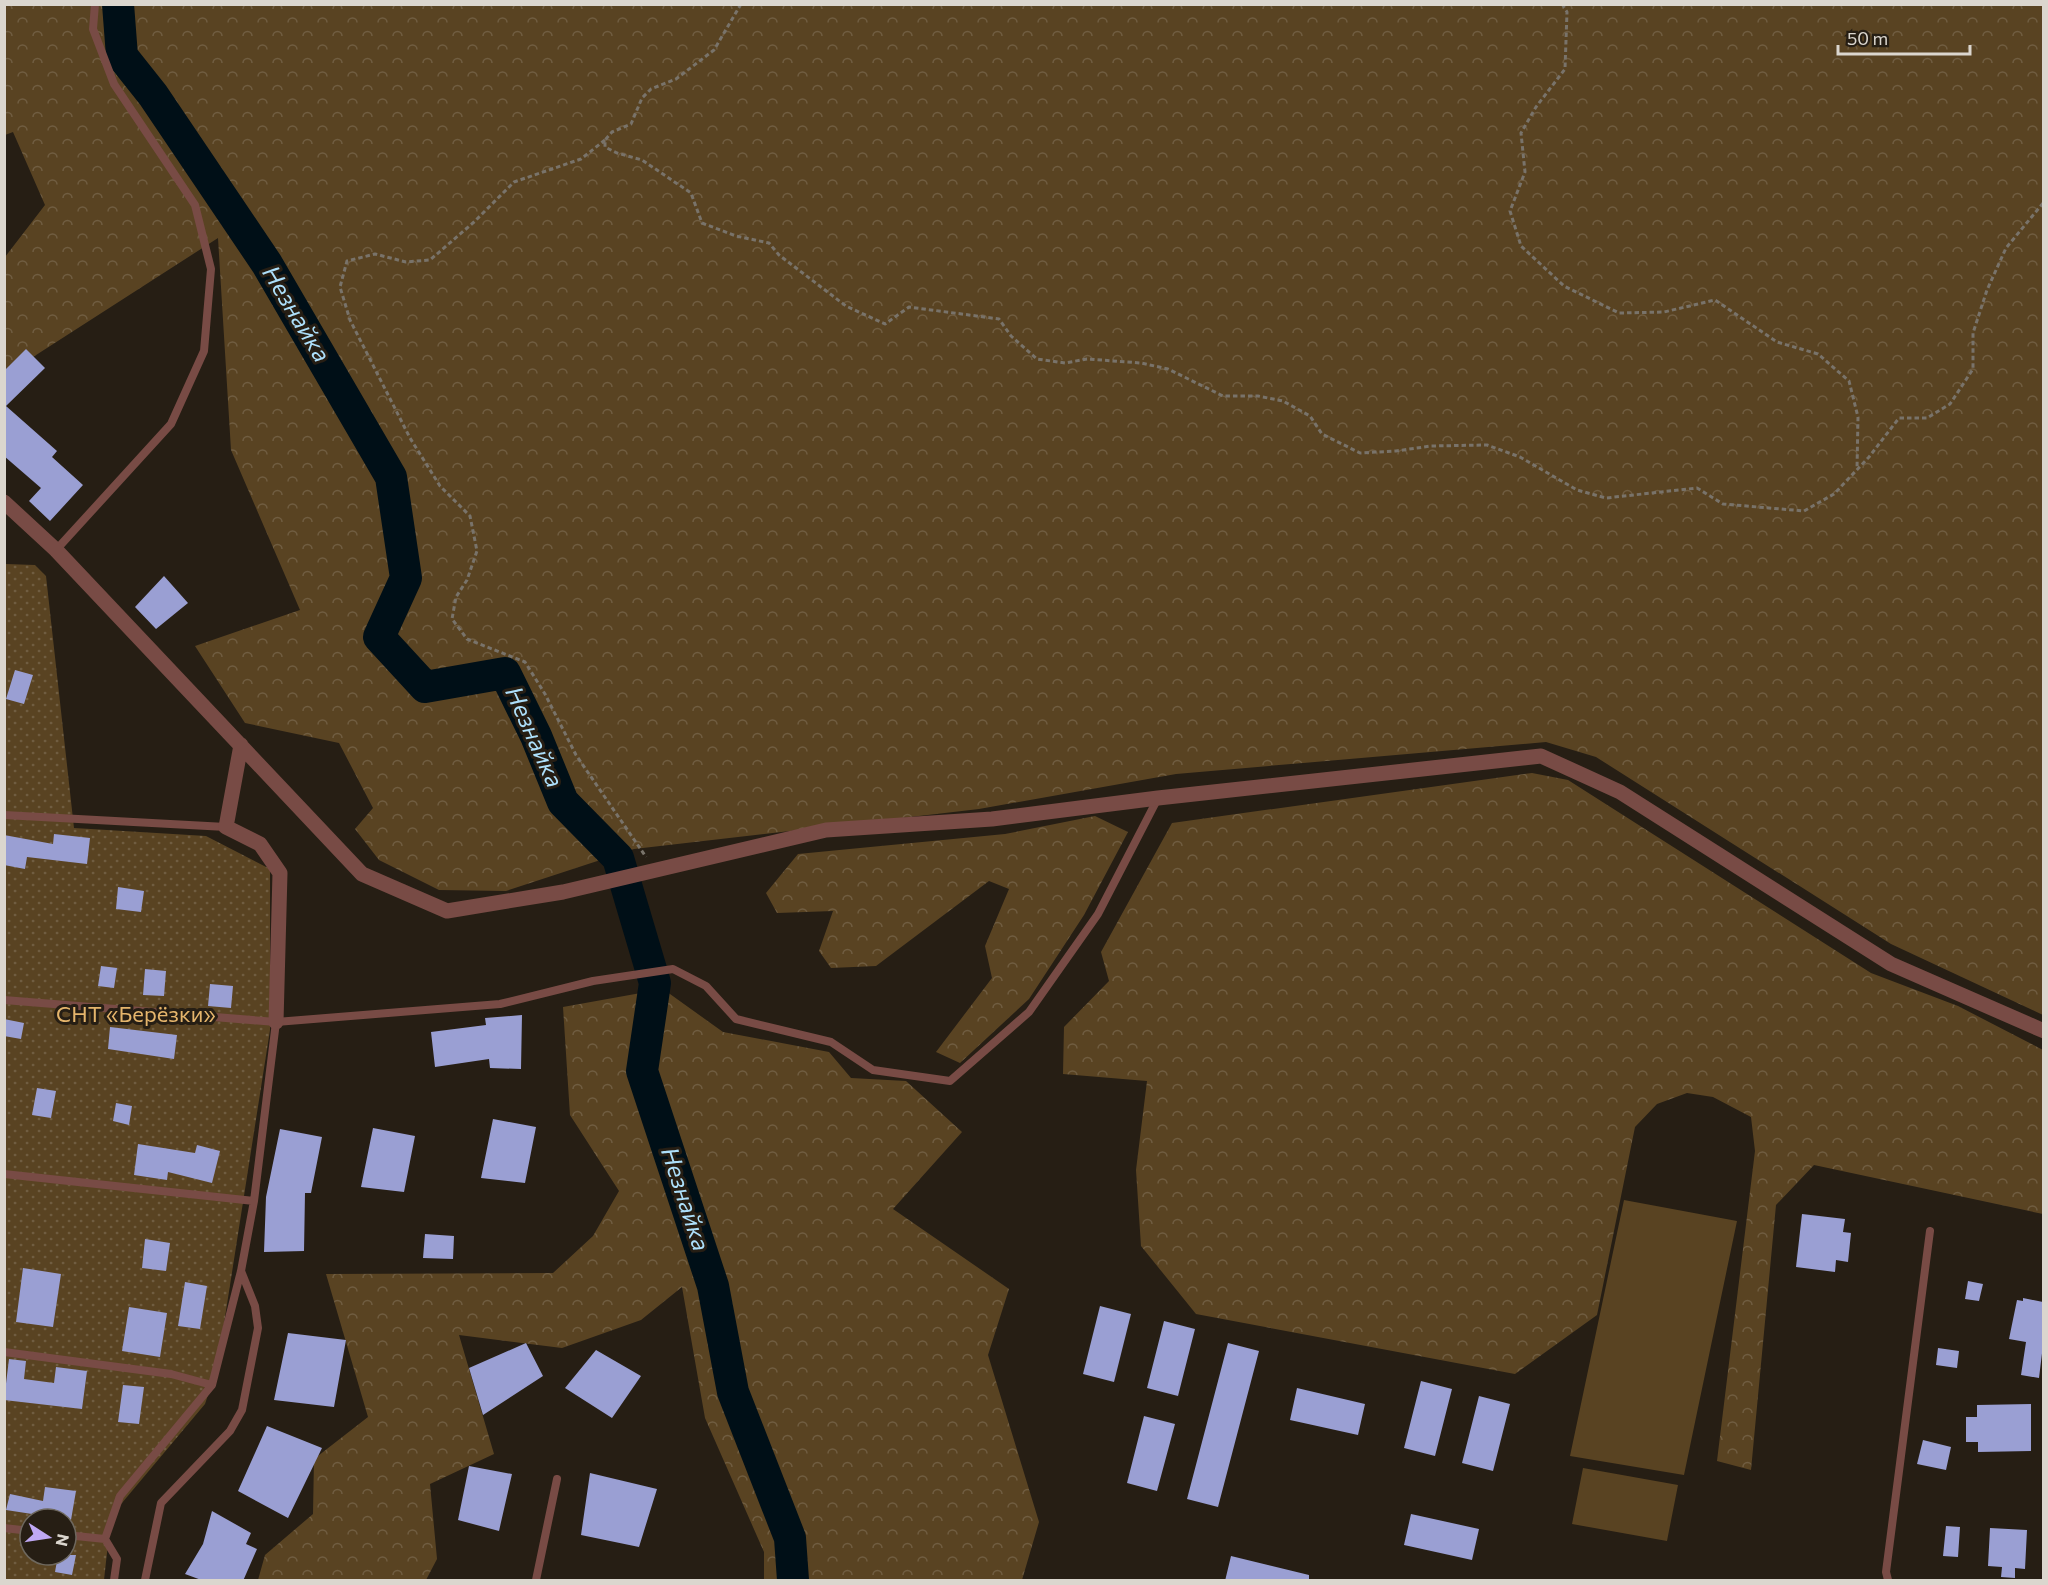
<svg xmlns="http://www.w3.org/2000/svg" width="2048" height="1585" viewBox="0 0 2048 1585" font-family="Commissioner,sans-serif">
  <defs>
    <pattern id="forest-crowns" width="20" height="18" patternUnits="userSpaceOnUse" patternTransform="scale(1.5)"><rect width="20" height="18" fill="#594322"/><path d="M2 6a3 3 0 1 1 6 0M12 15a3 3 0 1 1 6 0" fill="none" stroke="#705d41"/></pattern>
    <pattern id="park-dots" width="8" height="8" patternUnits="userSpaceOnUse" patternTransform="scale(1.5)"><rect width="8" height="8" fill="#594322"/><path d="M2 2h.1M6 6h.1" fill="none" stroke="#705d41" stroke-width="1.8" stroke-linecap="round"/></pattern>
  </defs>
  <rect width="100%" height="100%" fill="#261e14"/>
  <path fill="#594322" d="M 1624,1200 L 1737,1221 L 1684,1475 L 1570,1456 Z
    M 1583,1468 L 1678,1485 L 1667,1541 L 1572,1524 Z"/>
  <path fill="url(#forest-crowns)" d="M 5,5 L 2043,5 L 2043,1015 L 1891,944 L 1596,757 L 1546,742 L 1176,774 L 979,809 L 634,849 L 506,891 L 439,890 L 379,860 L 355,829 L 373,808 L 339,743 L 245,723 L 195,646 L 300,610 L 231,450 L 218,238 L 5,375 L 5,257 L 45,205 L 13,132 L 5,135 Z
    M 1532,773 L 1568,780 L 1871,973 L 1958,1006 L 2043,1050 L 2043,1214 L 1814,1165 L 1776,1205 L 1751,1470 L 1717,1461 L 1755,1151 L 1751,1117 L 1713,1097 L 1687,1093 L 1657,1104 L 1635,1127 L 1597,1315 L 1515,1374 L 1196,1314 L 1141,1246 L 1136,1170 L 1147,1081 L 1063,1074 L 1064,1027 L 1109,981 L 1101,952 L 1172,823 Z
    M 1095,816 L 1128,832 L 1084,915 L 1029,999 L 960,1063 L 936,1052 L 992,978 L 985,946 L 1009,889 L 989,881 L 876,966 L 831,968 L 819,951 L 833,911 L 777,913 L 766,893 L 798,854 L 1005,834 Z
    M 663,989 L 723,1032 L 829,1052 L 851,1078 L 906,1081 L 962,1132 L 893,1209 L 1009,1289 L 988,1355 L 1039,1522 L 1022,1580 L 764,1580 L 764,1552 L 705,1418 L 682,1287 L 641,1320 L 562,1348 L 459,1335 L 494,1454 L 430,1484 L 437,1559 L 426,1580 L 258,1580 L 265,1555 L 313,1514 L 314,1459 L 368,1417 L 326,1274 L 553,1273 L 593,1236 L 619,1191 L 570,1115 L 563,1007 Z"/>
  <path fill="url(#park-dots)" fill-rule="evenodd" d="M 5,564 L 35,565 L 46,576 L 74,828 L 206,836 L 270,869 L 270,1030 L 217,1368 L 205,1404 L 111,1516 L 104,1580 L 5,1580 ZM 30,1519 L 66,1519 L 66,1555 L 30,1555 Z"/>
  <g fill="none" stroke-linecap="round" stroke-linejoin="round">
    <path stroke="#000f17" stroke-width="32" d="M 118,4 L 122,56 L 153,95 L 267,264 L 391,477 L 406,578 L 379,637 L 425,687 L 505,673 L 536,736 L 563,802 L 618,858 L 655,983 L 642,1071 L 713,1286 L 733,1392 L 790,1538 L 793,1580"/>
  </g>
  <path fill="#9a9fd3" d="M 26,349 L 45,368 L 6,406 L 57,451 L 52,457 L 83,485 L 50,521 L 29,501 L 41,488 L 4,456 L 4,371 Z
    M 164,576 L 188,603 L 156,629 L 135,607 Z
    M 15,670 L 33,675 L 24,704 L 6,699 Z
    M 54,834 L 90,838 L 87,864 L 27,857 L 25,869 L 4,865 L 4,835 L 53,844 Z
    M 118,887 L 144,891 L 141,912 L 116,909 Z
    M 101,966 L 117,968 L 114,988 L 98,986 Z
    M 145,969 L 166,971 L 164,996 L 143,995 Z
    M 210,984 L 233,986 L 231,1008 L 208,1006 Z
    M 522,1015 L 521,1069 L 490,1068 L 489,1059 L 435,1067 L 431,1032 L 486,1025 L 485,1018 Z
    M 4,1019 L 24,1023 L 21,1039 L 4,1036 Z
    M 110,1027 L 177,1035 L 174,1059 L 108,1049 Z
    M 37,1088 L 56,1091 L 51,1118 L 32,1115 Z
    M 116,1103 L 132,1106 L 129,1125 L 113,1121 Z
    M 493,1119 L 536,1127 L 525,1183 L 481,1178 Z
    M 373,1128 L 415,1136 L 404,1192 L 361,1187 Z
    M 280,1129 L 322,1137 L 311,1193 L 305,1193 L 304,1251 L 264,1252 L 266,1197 Z
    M 138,1144 L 195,1153 L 197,1145 L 220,1151 L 212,1183 L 168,1172 L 167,1180 L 134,1175 Z
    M 1802,1214 L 1845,1219 L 1843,1232 L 1851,1233 L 1848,1262 L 1836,1260 L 1835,1272 L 1796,1267 Z
    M 425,1234 L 454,1236 L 453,1259 L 423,1258 Z
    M 145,1239 L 170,1243 L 166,1271 L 142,1268 Z
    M 23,1268 L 61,1274 L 53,1327 L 16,1322 Z
    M 1968,1281 L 1983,1284 L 1979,1301 L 1965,1299 Z
    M 185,1282 L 207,1286 L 200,1329 L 178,1326 Z
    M 2023,1298 L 2043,1302 L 2043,1345 L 2039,1378 L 2021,1375 L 2026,1342 L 2009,1339 L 2017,1300 L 2023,1301 Z
    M 1100,1306 L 1131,1314 L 1114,1382 L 1083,1374 Z
    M 129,1307 L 167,1313 L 160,1357 L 122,1351 Z
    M 1164,1321 L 1195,1329 L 1178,1396 L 1147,1388 Z
    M 288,1333 L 346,1340 L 334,1407 L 274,1400 Z
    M 526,1343 L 543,1376 L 483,1415 L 469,1368 Z
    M 1228,1343 L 1259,1351 L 1218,1507 L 1187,1499 Z
    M 1938,1348 L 1959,1351 L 1957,1368 L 1936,1365 Z
    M 596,1350 L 641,1376 L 612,1418 L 565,1388 Z
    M 9,1359 L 26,1361 L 24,1379 L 54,1383 L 56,1367 L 87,1371 L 82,1409 L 4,1400 Z
    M 1421,1381 L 1452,1389 L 1435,1456 L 1404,1448 Z
    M 123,1385 L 144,1387 L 139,1424 L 118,1422 Z
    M 1297,1388 L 1365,1404 L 1358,1435 L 1290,1420 Z
    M 1479,1396 L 1510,1404 L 1493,1471 L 1462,1463 Z
    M 2031,1404 L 2031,1451 L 1978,1452 L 1978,1442 L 1966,1442 L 1966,1417 L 1977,1417 L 1977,1405 Z
    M 1144,1416 L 1175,1424 L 1157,1491 L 1127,1483 Z
    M 267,1426 L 322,1448 L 288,1518 L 238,1491 Z
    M 1923,1440 L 1951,1447 L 1946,1470 L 1917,1464 Z
    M 469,1466 L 512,1474 L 499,1531 L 458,1520 Z
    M 590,1473 L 657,1489 L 639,1547 L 581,1535 Z
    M 45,1487 L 76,1491 L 71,1520 L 6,1510 L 10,1494 L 43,1501 Z
    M 212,1511 L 251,1533 L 246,1544 L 257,1549 L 243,1581 L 204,1581 L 185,1574 L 203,1544 Z
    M 1411,1514 L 1479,1529 L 1472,1560 L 1404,1545 Z
    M 1946,1526 L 1960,1527 L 1958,1557 L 1943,1556 Z
    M 1990,1528 L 2027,1530 L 2025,1569 L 2015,1568 L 2015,1578 L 2001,1577 L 2002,1567 L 1988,1566 Z
    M 58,1555 L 76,1555 L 72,1575 L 55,1572 Z
    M 1231,1556 L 1309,1575 L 1309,1581 L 1225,1581 Z"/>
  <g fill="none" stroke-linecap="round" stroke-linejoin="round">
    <path stroke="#79736a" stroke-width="3" stroke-dasharray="4.5 3" stroke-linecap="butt" d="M 741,4 L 714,50 L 676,79 L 651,89 L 642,98 L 631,124 L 612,132 L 605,140 L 605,147 L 617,153 L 642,160 L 691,193 L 702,223 L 736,236 L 769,243 L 779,255 L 846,306 L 885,324 L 909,307 L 999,319 L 1011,336 L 1037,359 L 1065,363 L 1087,359 L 1141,363 L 1168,369 L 1223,396 L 1258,396 L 1283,401 L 1310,416 L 1322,434 L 1360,453 L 1396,451 L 1431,446 L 1487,445 L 1520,457 L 1577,490 L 1606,498 L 1697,488 L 1723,504 L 1804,511 L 1834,494 L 1869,457 L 1899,418 L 1927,418 L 1950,404 L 1973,369 L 1973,333 L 1987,290 L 2006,248 L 2044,202
      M 1562,4 L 1567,12 L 1565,69 L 1536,107 L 1521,133 L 1525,172 L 1510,211 L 1521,246 L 1564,286 L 1619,313 L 1664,312 L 1715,300 L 1777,342 L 1818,354 L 1849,381 L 1858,417 L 1857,469
      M 605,140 L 581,159 L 514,182 L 474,222 L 430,260 L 406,262 L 375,254 L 347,261 L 340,287 L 350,320 L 410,438 L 440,486 L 470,516 L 477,551 L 467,580 L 456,597 L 452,619 L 467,639 L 525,662 L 545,694 L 576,755 L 646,857"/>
    <path stroke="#784b45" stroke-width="8" d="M 56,550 L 171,424 L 204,351 L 211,269 L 195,205 L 114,84 L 93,29 L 95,4
      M 4,815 L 226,827
      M 4,1000 L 276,1022 L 500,1004 L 593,981 L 673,969 L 706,986 L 736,1019 L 831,1042 L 873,1070 L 950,1081 L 1029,1012 L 1098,914 L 1158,798
      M 4,1174 L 254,1201
      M 4,1352 L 171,1374 L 212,1385
      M 4,1528 L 30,1531
      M 66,1535 L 105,1539
      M 114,1580 L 117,1559 L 105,1539 L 120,1496 L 212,1385 L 241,1271 L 254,1201 L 276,1022
      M 145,1580 L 161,1503 L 230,1431 L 242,1410 L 258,1328 L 255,1306 L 241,1271
      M 536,1580 L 557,1479
      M 1888,1580 L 1886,1572 L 1930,1231"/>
    <path stroke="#784b45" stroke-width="15" d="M 4,502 L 56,550 L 362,874 L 447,911 L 563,892 L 826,830 L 992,819 L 1158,798 L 1541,756 L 1620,792 L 1891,964 L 2044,1031
      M 241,745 L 226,827 L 260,844 L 280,873 L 276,1022"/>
  </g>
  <g text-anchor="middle" stroke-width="6" stroke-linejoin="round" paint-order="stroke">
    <g font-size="22" fill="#e5b56c" stroke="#261e14">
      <text x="136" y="1022">СНТ «Берёзки»</text>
    </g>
    <g font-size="24" font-style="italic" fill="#addffa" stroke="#261e14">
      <text transform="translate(296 314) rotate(59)" y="8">Незнайка</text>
      <text transform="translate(534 737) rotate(66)" y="8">Незнайка</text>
      <text transform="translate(685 1199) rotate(72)" y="8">Незнайка</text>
    </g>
  </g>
  <rect width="2048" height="1585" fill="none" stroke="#dbd6ce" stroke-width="12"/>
  <g transform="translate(48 1537) rotate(102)"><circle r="28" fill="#261e14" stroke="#6e685e" stroke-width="1.5"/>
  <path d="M0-4.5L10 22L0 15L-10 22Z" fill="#bfa8f4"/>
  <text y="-9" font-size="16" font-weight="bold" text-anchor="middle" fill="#dbd6ce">N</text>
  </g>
  <path d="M1838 45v9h132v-9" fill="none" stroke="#dbd6ce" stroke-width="3"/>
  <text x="1847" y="45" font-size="18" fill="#dbd6ce" stroke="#261e14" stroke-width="4.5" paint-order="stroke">50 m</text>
</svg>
